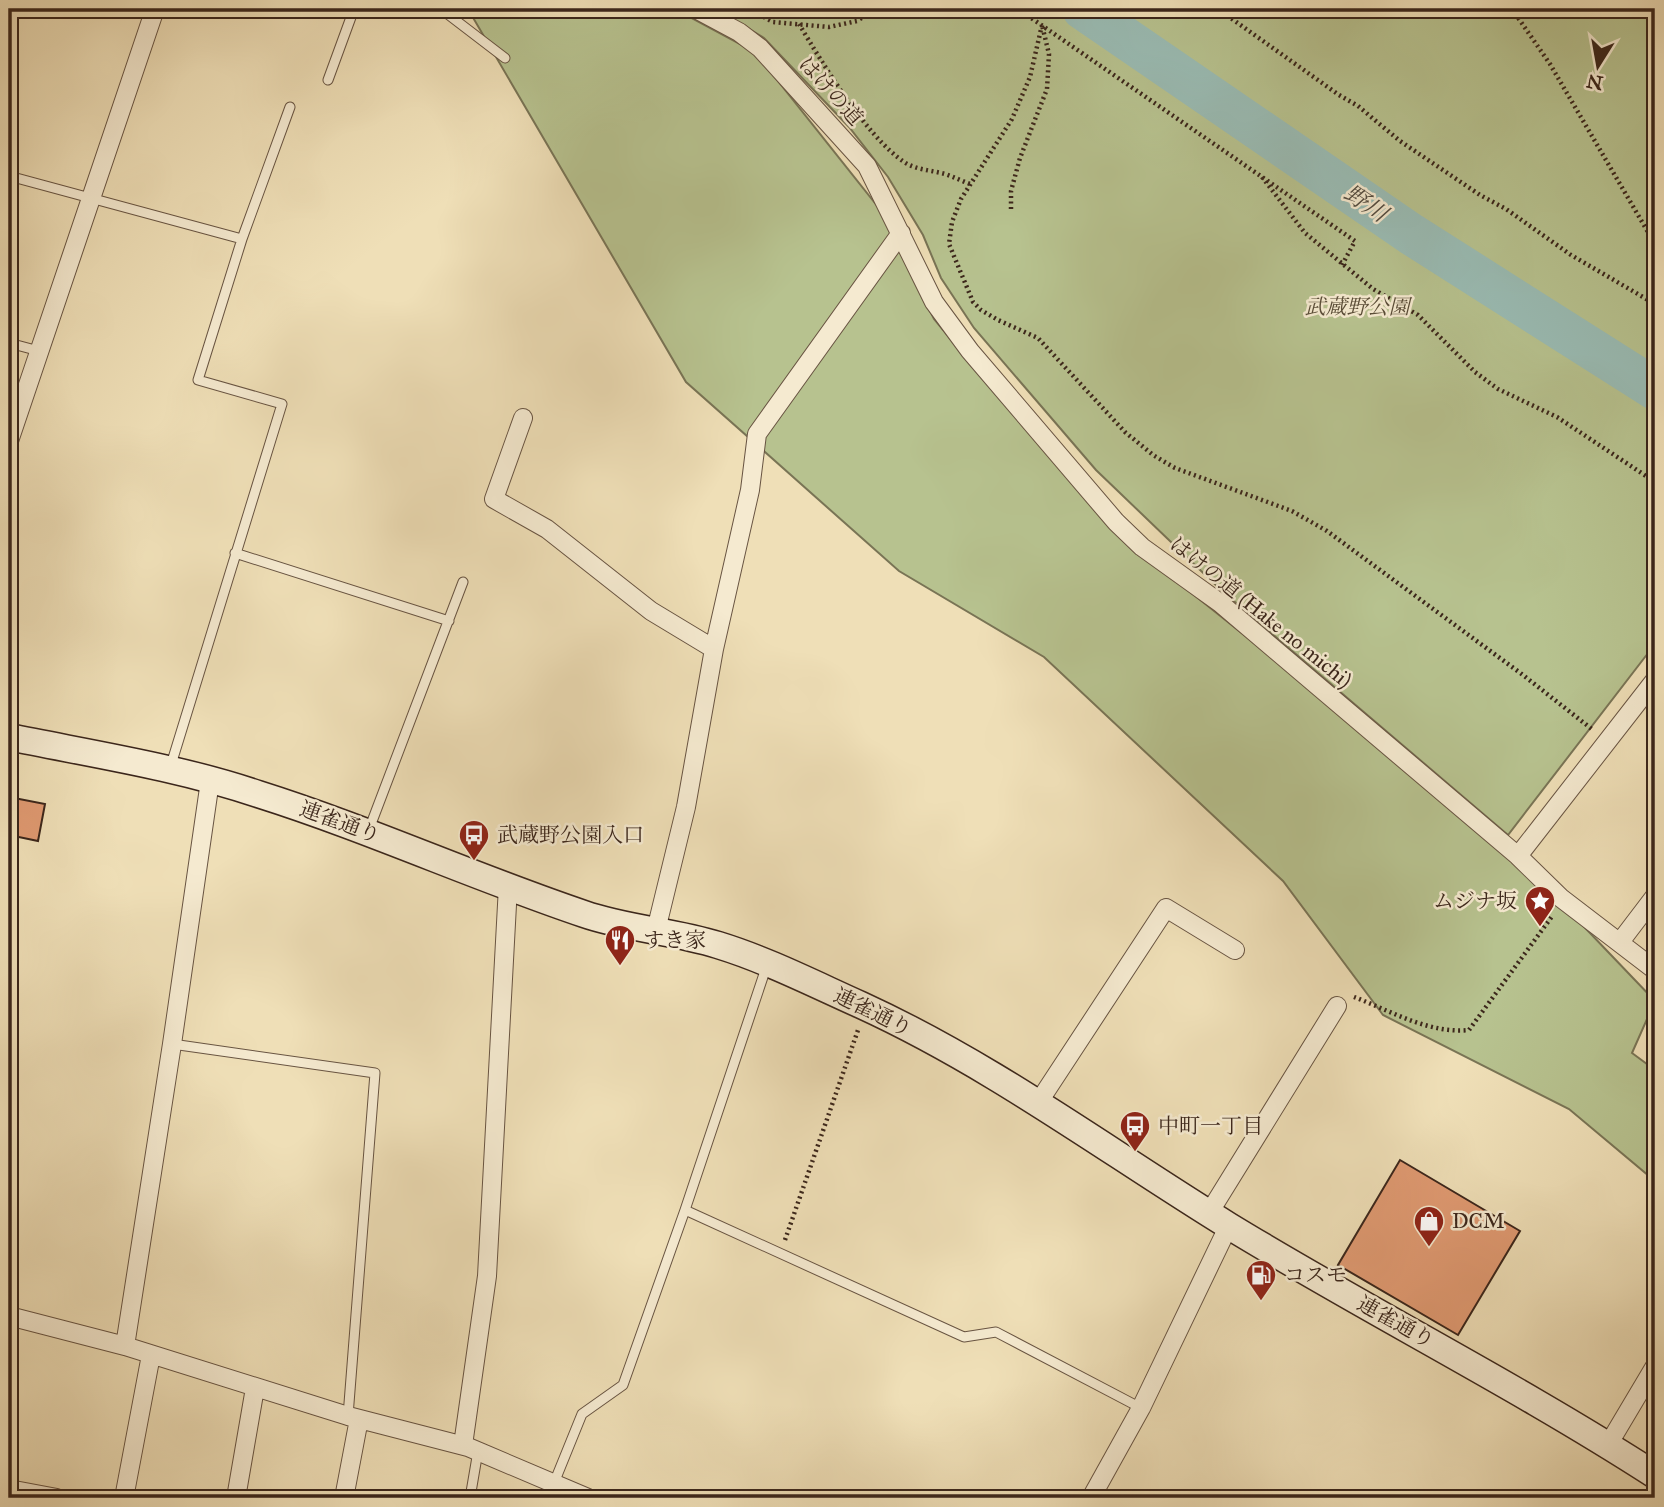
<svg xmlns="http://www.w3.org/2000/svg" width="1664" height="1507" viewBox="0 0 1664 1507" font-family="'IM FELL Great Primer','Noto Serif JP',serif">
  <rect width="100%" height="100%" fill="#efdfb7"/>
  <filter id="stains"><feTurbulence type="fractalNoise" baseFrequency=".00286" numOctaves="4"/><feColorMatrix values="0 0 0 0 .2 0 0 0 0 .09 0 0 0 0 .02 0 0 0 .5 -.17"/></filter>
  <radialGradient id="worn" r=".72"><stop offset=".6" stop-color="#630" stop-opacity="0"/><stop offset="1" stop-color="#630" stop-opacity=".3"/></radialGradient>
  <path fill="#b7c28f" stroke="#797455" stroke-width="2" d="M 468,9 L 675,9 L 755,52 L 882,212 L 934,319 L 990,387 L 1129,543 L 1337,709 L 1568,910 L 1655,1001 L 1632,1053 L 1655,1070 L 1655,1181 L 1569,1109 L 1383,1015 L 1283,881 L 1044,657 L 899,571 L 686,382 Z
    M 716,9 L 1655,9 L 1655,644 L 1508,835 L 1222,591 L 1096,470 L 974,328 L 941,278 L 923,235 L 888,177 L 849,127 L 764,38 Z"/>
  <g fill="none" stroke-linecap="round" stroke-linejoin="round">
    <path stroke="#9abcb4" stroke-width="42" d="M 1083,9 L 1411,234 L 1655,389"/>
  </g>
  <path fill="#e09a72" stroke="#3b261b" stroke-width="2" d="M 9,797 L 45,804 L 38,841 L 9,835 Z
    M 1400,1160 L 1520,1231 L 1458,1335 L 1338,1265 Z"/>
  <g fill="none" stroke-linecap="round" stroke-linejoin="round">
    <g stroke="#685442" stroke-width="11">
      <path id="lane" d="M 441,9 L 505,58
        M 328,80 L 354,9
        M 9,176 L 242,239
        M 9,343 L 39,351
        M 235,553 L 449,621
        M 170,768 L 282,404 L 198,380 L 242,239 L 290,107
        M 368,832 L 463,582
        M 172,1044 L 375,1073 L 348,1416
        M 685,1210 L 964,1337 L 996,1332 L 1141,1408
        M 554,1483 L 582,1414 L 623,1385 L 685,1210 L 767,965
        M 470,1498 L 478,1451"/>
    </g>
    <g stroke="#685442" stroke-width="20">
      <path id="street" d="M 696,9 L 739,32 L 760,48 L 867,166 L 934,302 L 970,351 L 1116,522 L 1142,547 L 1220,603 L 1518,856 L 1561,898 L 1655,970
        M 523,418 L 494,499 L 547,529 L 651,611 L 714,649
        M 9,441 L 155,9
        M 1518,856 L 1655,680
        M 656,930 L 686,807 L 714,649 L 750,490 L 757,434 L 901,233
        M 1620,942 L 1655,896
        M 1038,1103 L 1166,908 L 1235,950
        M 1209,1213 L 1337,1006
        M 9,1316 L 125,1346 L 348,1416 L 468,1447 L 588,1498
        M 125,1346 L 172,1044 L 210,781
        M 463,1445 L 487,1276 L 508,886
        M 1608,1445 L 1655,1366
        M 9,1489 L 57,1498
        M 124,1498 L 151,1355
        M 236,1498 L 255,1388
        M 344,1498 L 359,1419
        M 1091,1498 L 1141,1408 L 1229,1225"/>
    </g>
    <g stroke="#3b261b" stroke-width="29">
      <path id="secondary" d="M 9,737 C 92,754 178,767 258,794 C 369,829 474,877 584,914 C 627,929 674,931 718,945 C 767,960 814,984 861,1005 C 992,1065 1107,1151 1229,1226 C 1370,1312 1517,1386 1655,1475"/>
    </g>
    <path stroke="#3b261b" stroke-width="4.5" stroke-dasharray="2 3.5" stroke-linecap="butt" d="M 749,9 L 773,22 L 829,27 L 857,21 L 876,9
      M 1018,9 L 1355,241 L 1342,265
      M 1218,9 L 1339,95 L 1358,106 L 1400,141 L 1480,195 L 1506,209 L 1571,255 L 1655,304
      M 1512,9 L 1550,64 L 1655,244
      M 799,24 C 823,64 866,136 904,162 C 916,170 931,170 945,174 C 954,177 962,181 970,184
      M 1042,25 L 1030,77 L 1012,119 L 961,199 L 952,222 L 949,244 L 973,302 L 981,310 L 998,320 L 1038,338 L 1125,432 L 1153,455 L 1175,468 L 1292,511 L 1327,531 L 1523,675 L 1593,730
      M 1262,177 L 1305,233 L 1373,289 L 1418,315 L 1475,372 L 1498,389 L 1557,417 L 1655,482
      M 1011,209 L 1011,191 L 1020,158 L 1047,89 L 1049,54 L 1042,25
      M 1354,997 C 1391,1011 1429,1034 1469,1030 L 1553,915
      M 785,1240 L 858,1030"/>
    <use href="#lane" stroke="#f5ead0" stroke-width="9"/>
    <use href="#street" stroke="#f5ead0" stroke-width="18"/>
    <use href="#secondary" stroke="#f5ead0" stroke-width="26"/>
  </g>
  <defs>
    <g id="bus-pin" transform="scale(1.575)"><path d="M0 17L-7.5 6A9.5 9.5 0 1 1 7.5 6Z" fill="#8f2418" stroke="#f5ead0"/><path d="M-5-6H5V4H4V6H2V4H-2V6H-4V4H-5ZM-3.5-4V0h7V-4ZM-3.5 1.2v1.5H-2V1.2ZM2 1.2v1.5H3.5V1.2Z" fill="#fff"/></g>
    <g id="sight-pin" transform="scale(1.575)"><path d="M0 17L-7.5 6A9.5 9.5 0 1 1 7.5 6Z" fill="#8f2418" stroke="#f5ead0"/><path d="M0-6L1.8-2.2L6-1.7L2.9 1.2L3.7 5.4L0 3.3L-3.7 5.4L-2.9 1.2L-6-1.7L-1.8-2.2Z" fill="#fff"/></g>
    <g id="restaurant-pin" transform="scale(1.575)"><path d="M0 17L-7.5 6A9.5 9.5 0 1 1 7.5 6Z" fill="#8f2418" stroke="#f5ead0"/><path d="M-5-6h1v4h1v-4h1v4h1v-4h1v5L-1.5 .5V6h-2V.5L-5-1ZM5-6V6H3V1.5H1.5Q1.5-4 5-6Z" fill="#fff"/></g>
    <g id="shop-pin" transform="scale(1.575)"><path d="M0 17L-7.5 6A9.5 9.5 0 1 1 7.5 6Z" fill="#8f2418" stroke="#f5ead0"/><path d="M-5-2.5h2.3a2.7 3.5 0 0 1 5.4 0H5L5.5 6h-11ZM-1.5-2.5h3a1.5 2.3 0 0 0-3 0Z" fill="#fff"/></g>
    <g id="fuel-pin" transform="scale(1.575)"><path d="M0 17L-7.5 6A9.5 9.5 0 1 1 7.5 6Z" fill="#8f2418" stroke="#f5ead0"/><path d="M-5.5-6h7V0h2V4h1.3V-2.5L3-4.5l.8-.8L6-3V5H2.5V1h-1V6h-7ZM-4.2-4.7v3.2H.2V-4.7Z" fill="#fff"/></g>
  </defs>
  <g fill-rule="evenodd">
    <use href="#bus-pin" x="474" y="835"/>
    <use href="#sight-pin" x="1540" y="901"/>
    <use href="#restaurant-pin" x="620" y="940"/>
    <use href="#bus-pin" x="1135" y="1126"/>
    <use href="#shop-pin" x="1429" y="1221"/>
    <use href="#fuel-pin" x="1261" y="1275"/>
  </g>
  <g text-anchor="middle" stroke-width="5" stroke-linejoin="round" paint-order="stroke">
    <g font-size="21" fill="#3b261b" stroke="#f5ead0">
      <text transform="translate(831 91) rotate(48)" y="7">はけの道</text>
      <text transform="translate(1261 612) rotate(39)" y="7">はけの道 (Hake no michi)</text>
      <text transform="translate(340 822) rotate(20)" y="7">連雀通り</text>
      <text transform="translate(873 1012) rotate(26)" y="7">連雀通り</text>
      <text transform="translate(1396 1322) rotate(29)" y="7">連雀通り</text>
    </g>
    <g font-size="21" font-style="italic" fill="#5a4d38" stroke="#f5ead0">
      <text x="1357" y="314">武蔵野公園</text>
    </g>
    <g font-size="21" fill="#3b261b" stroke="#f5ead0" text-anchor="start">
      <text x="497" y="842">武蔵野公園入口</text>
      <text x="1517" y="908" text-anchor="end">ムジナ坂</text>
      <text x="643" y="947">すき家</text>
      <text x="1158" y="1133">中町一丁目</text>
      <text x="1452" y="1228">DCM</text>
      <text x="1284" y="1282">コスモ</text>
    </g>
    <g font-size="23" font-style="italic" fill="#534c41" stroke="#f5ead0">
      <text transform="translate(1366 203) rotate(34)" y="8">野川</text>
    </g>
  </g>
  <rect width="1664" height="1507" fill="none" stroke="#efdfb7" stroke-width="35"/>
  <rect x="10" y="10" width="1643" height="1486" fill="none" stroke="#3b261b" stroke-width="3.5"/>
  <rect x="18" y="18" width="1629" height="1472" fill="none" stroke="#3b261b" stroke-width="2"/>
  <g transform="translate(1598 66) rotate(191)" stroke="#f5ead0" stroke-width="5" paint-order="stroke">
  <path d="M0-5L12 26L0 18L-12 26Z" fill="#3b261b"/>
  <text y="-10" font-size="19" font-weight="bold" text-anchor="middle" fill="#3b261b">N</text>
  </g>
  <rect width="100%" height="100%" filter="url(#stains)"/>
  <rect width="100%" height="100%" fill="url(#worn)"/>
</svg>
